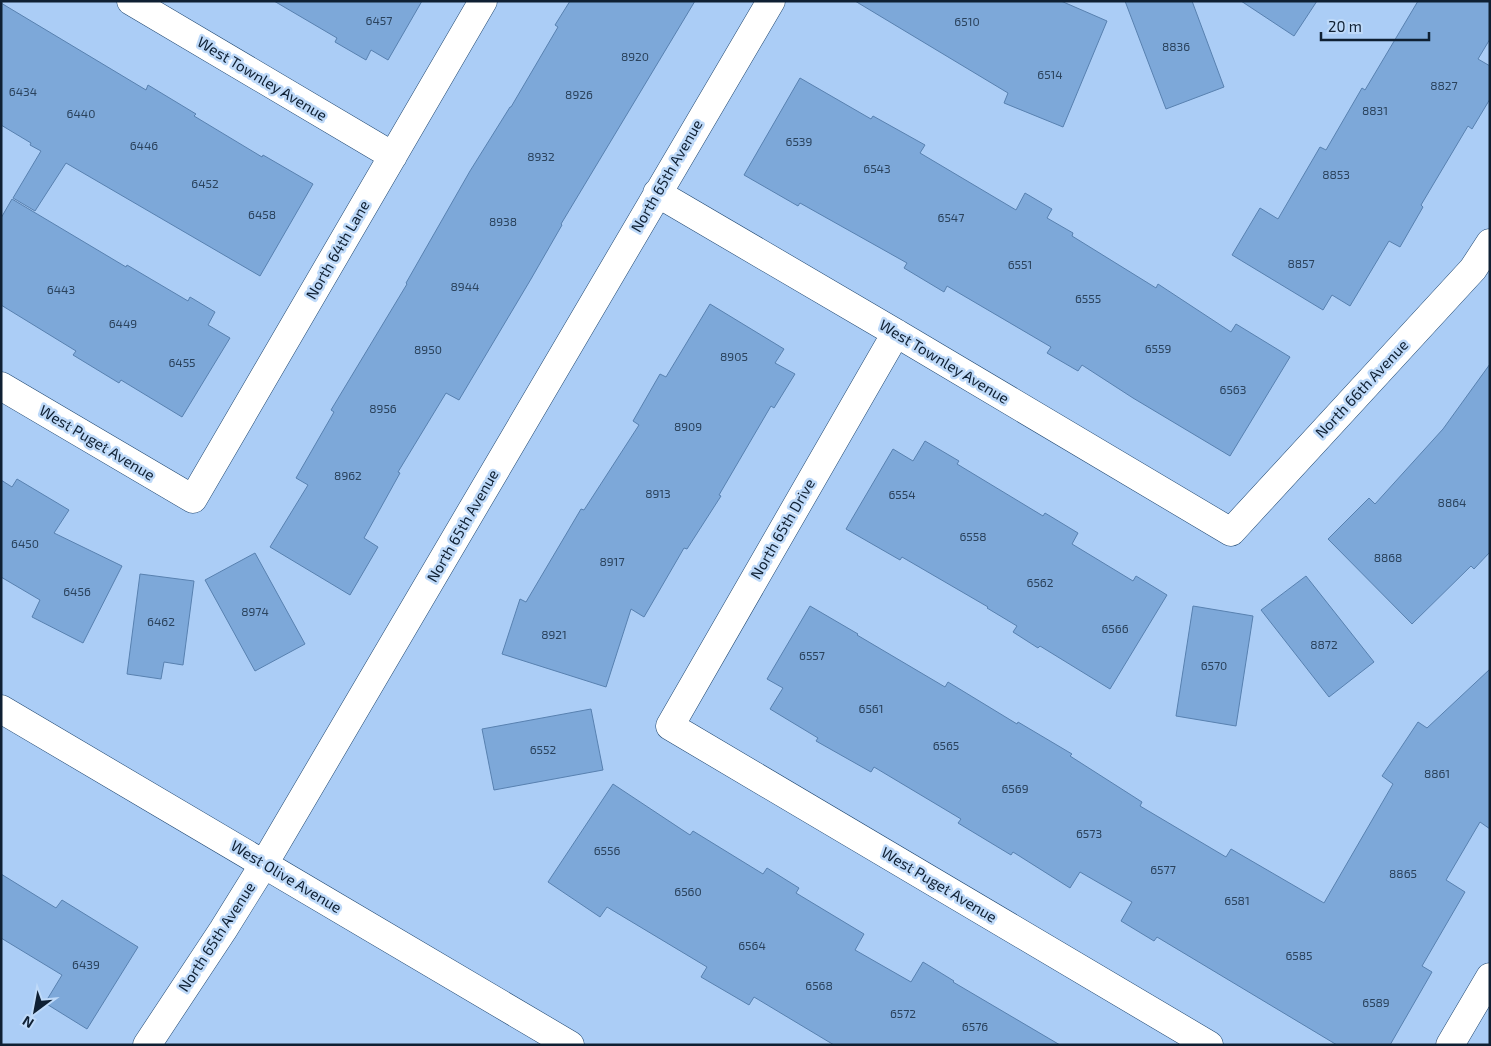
<svg xmlns="http://www.w3.org/2000/svg" width="1491" height="1046" viewBox="0 0 1491 1046" font-family="'Exo 2',sans-serif">
  <rect width="100%" height="100%" fill="#abcdf6"/>
  <path fill="#7da8d9" stroke="#5881b0" d="M 274,1 L 422,1 L 388,60 L 371,50 L 366,60 L 335,42 L 337,38 Z
    M 570,1 L 695,1 L 561,224 L 562,225 L 531,279 L 459,400 L 446,393 L 398,472 L 400,473 L 364,538 L 378,547 L 350,595 L 270,547 L 308,485 L 296,478 L 334,412 L 331,410 L 407,284 L 406,283 L 470,171 L 510,107 L 511,107 L 558,27 L 555,25 Z
    M 855,1 L 1061,1 L 1107,21 L 1063,127 L 1004,103 L 1008,93 Z
    M 1125,1 L 1192,1 L 1224,87 L 1166,109 Z
    M 1241,1 L 1317,1 L 1294,36 Z
    M 1418,1 L 1490,1 L 1490,39 L 1478,59 L 1490,66 L 1490,99 L 1472,129 L 1468,126 L 1421,205 L 1423,207 L 1400,247 L 1389,241 L 1350,306 L 1332,295 L 1323,310 L 1232,255 L 1260,208 L 1278,219 L 1320,147 L 1326,150 L 1362,88 L 1365,90 Z
    M 1,3 L 146,90 L 148,85 L 196,114 L 194,116 L 262,157 L 263,155 L 313,184 L 260,276 L 66,163 L 35,211 L 13,198 L 41,151 L 30,145 L 31,143 L 1,125 Z
    M 800,78 L 871,119 L 873,116 L 925,145 L 920,153 L 1016,210 L 1025,193 L 1052,209 L 1047,218 L 1073,233 L 1072,236 L 1156,288 L 1158,284 L 1231,332 L 1236,324 L 1290,357 L 1230,456 L 1133,398 L 1082,365 L 1078,371 L 1047,353 L 1051,347 L 947,286 L 944,292 L 904,268 L 907,263 L 800,203 L 798,206 L 744,175 Z
    M 12,199 L 126,267 L 127,265 L 188,301 L 190,297 L 215,312 L 208,325 L 230,338 L 182,417 L 121,380 L 119,383 L 73,355 L 76,351 L 1,305 L 1,218 Z
    M 710,304 L 784,349 L 775,363 L 795,374 L 774,408 L 771,406 L 719,495 L 721,496 L 687,549 L 684,548 L 644,617 L 631,609 L 606,687 L 502,654 L 520,599 L 526,602 L 581,509 L 584,510 L 639,425 L 633,421 L 660,374 L 666,377 Z
    M 1490,364 L 1490,552 L 1474,569 L 1471,566 L 1412,624 L 1328,539 L 1369,498 L 1375,504 L 1443,429 Z
    M 925,441 L 959,461 L 957,464 L 1043,516 L 1045,513 L 1078,533 L 1072,544 L 1133,581 L 1136,576 L 1167,595 L 1110,689 L 1040,646 L 1038,648 L 1013,632 L 1017,626 L 987,608 L 988,607 L 902,557 L 900,560 L 846,529 L 893,449 L 913,461 Z
    M 17,479 L 69,510 L 54,533 L 122,566 L 83,643 L 32,617 L 40,600 L 1,577 L 1,480 L 12,487 Z
    M 255,553 L 305,644 L 255,671 L 205,580 Z
    M 140,574 L 194,581 L 183,665 L 164,662 L 161,679 L 127,674 Z
    M 1306,576 L 1374,662 L 1329,697 L 1261,610 Z
    M 810,606 L 858,634 L 857,635 L 945,687 L 948,682 L 1017,724 L 1018,722 L 1072,754 L 1070,756 L 1142,802 L 1140,806 L 1226,857 L 1231,849 L 1324,903 L 1393,784 L 1382,776 L 1418,722 L 1427,728 L 1490,669 L 1490,829 L 1480,822 L 1446,880 L 1465,892 L 1422,966 L 1432,972 L 1390,1045 L 1337,1045 L 1157,937 L 1154,941 L 1121,921 L 1132,902 L 1080,872 L 1070,888 L 1013,852 L 1011,855 L 958,823 L 961,819 L 874,767 L 871,772 L 816,741 L 818,738 L 770,709 L 783,688 L 767,679 Z
    M 1193,606 L 1253,616 L 1236,726 L 1176,716 Z
    M 591,709 L 603,770 L 494,790 L 482,729 Z
    M 613,784 L 690,835 L 693,831 L 763,874 L 767,868 L 799,888 L 796,893 L 864,934 L 855,950 L 911,982 L 923,962 L 954,981 L 953,982 L 1060,1045 L 834,1045 L 754,997 L 749,1005 L 701,977 L 707,967 L 607,907 L 600,917 L 548,882 Z
    M 1,874 L 56,908 L 62,900 L 138,947 L 87,1029 L 45,1003 L 62,975 L 1,938 Z"/>
  <g fill="none" stroke-linecap="round" stroke-linejoin="round">
    <g stroke="#1f4771" stroke-width="29">
      <path id="minor" d="M 131,1 L 393,156
        M 657,193 L 896,333 L 1231,532 L 1473,269 L 1490,243
        M 896,333 L 670,726 L 1209,1045
        M 1,386 L 193,499 L 483,1
        M 147,1045 L 223,930 L 264,864 L 771,1
        M 1450,1045 L 1490,977"/>
    </g>
    <g stroke="#1f4771" stroke-width="29">
      <path id="secondary" d="M 1,709 L 570,1045"/>
    </g>
    <use href="#minor" stroke="#fff" stroke-width="28"/>
    <use href="#secondary" stroke="#fff" stroke-width="28"/>
  </g>
  <g text-anchor="middle" stroke-width="5" stroke-linejoin="round" paint-order="stroke">
    <g font-size="12" fill="#2a425c">
      <text x="379" y="25">6457</text>
      <text x="967" y="26">6510</text>
      <text x="1176" y="51">8836</text>
      <text x="635" y="61">8920</text>
      <text x="1050" y="79">6514</text>
      <text x="1444" y="90">8827</text>
      <text x="23" y="96">6434</text>
      <text x="579" y="99">8926</text>
      <text x="1375" y="115">8831</text>
      <text x="81" y="118">6440</text>
      <text x="799" y="146">6539</text>
      <text x="144" y="150">6446</text>
      <text x="541" y="161">8932</text>
      <text x="877" y="173">6543</text>
      <text x="1336" y="179">8853</text>
      <text x="205" y="188">6452</text>
      <text x="262" y="219">6458</text>
      <text x="951" y="222">6547</text>
      <text x="503" y="226">8938</text>
      <text x="1301" y="268">8857</text>
      <text x="1020" y="269">6551</text>
      <text x="465" y="291">8944</text>
      <text x="61" y="294">6443</text>
      <text x="1088" y="303">6555</text>
      <text x="123" y="328">6449</text>
      <text x="1158" y="353">6559</text>
      <text x="428" y="354">8950</text>
      <text x="734" y="361">8905</text>
      <text x="182" y="367">6455</text>
      <text x="1233" y="394">6563</text>
      <text x="383" y="413">8956</text>
      <text x="688" y="431">8909</text>
      <text x="348" y="480">8962</text>
      <text x="658" y="498">8913</text>
      <text x="902" y="499">6554</text>
      <text x="1452" y="507">8864</text>
      <text x="973" y="541">6558</text>
      <text x="25" y="548">6450</text>
      <text x="1388" y="562">8868</text>
      <text x="612" y="566">8917</text>
      <text x="1040" y="587">6562</text>
      <text x="77" y="596">6456</text>
      <text x="255" y="616">8974</text>
      <text x="161" y="626">6462</text>
      <text x="1115" y="633">6566</text>
      <text x="554" y="639">8921</text>
      <text x="1324" y="649">8872</text>
      <text x="812" y="660">6557</text>
      <text x="1214" y="670">6570</text>
      <text x="871" y="713">6561</text>
      <text x="946" y="750">6565</text>
      <text x="543" y="754">6552</text>
      <text x="1437" y="778">8861</text>
      <text x="1015" y="793">6569</text>
      <text x="1089" y="838">6573</text>
      <text x="607" y="855">6556</text>
      <text x="1163" y="874">6577</text>
      <text x="1403" y="878">8865</text>
      <text x="688" y="896">6560</text>
      <text x="1237" y="905">6581</text>
      <text x="752" y="950">6564</text>
      <text x="1299" y="960">6585</text>
      <text x="86" y="969">6439</text>
      <text x="819" y="990">6568</text>
      <text x="1376" y="1007">6589</text>
      <text x="903" y="1018">6572</text>
      <text x="975" y="1031">6576</text>
    </g>
    <g font-size="15" fill="#0f2033" stroke="#bfdaf9">
      <text transform="translate(262 79) rotate(31)" y="5">West Townley Avenue</text>
      <text transform="translate(667 176) rotate(-60)" y="5">North 65th Avenue</text>
      <text transform="translate(338 250) rotate(-60)" y="5">North 64th Lane</text>
      <text transform="translate(944 362) rotate(31)" y="5">West Townley Avenue</text>
      <text transform="translate(1362 389) rotate(-47)" y="5">North 66th Avenue</text>
      <text transform="translate(97 443) rotate(31)" y="5">West Puget Avenue</text>
      <text transform="translate(463 526) rotate(-60)" y="5">North 65th Avenue</text>
      <text transform="translate(783 529) rotate(-60)" y="5">North 65th Drive</text>
      <text transform="translate(286 877) rotate(31)" y="5">West Olive Avenue</text>
      <text transform="translate(939 885) rotate(31)" y="5">West Puget Avenue</text>
      <text transform="translate(217 937) rotate(-57)" y="5">North 65th Avenue</text>
    </g>
  </g>
  <rect width="1491" height="1046" fill="none" stroke="#0f2033" stroke-width="5"/>
  <g transform="translate(35 1011) rotate(212)" stroke="#bfdaf9" stroke-width="4" paint-order="stroke">
  <path d="M0-4L9 19L0 12L-9 19Z" fill="#0f2033"/>
  <text y="-8" font-size="14" font-weight="bold" text-anchor="middle" fill="#0f2033">N</text>
  </g>
  <path d="M1321 32v8h108v-8" fill="none" stroke="#0f2033" stroke-width="2.5"/>
  <text x="1328" y="32" font-size="15" fill="#0f2033" stroke="#bfdaf9" stroke-width="4" paint-order="stroke">20 m</text>
</svg>
